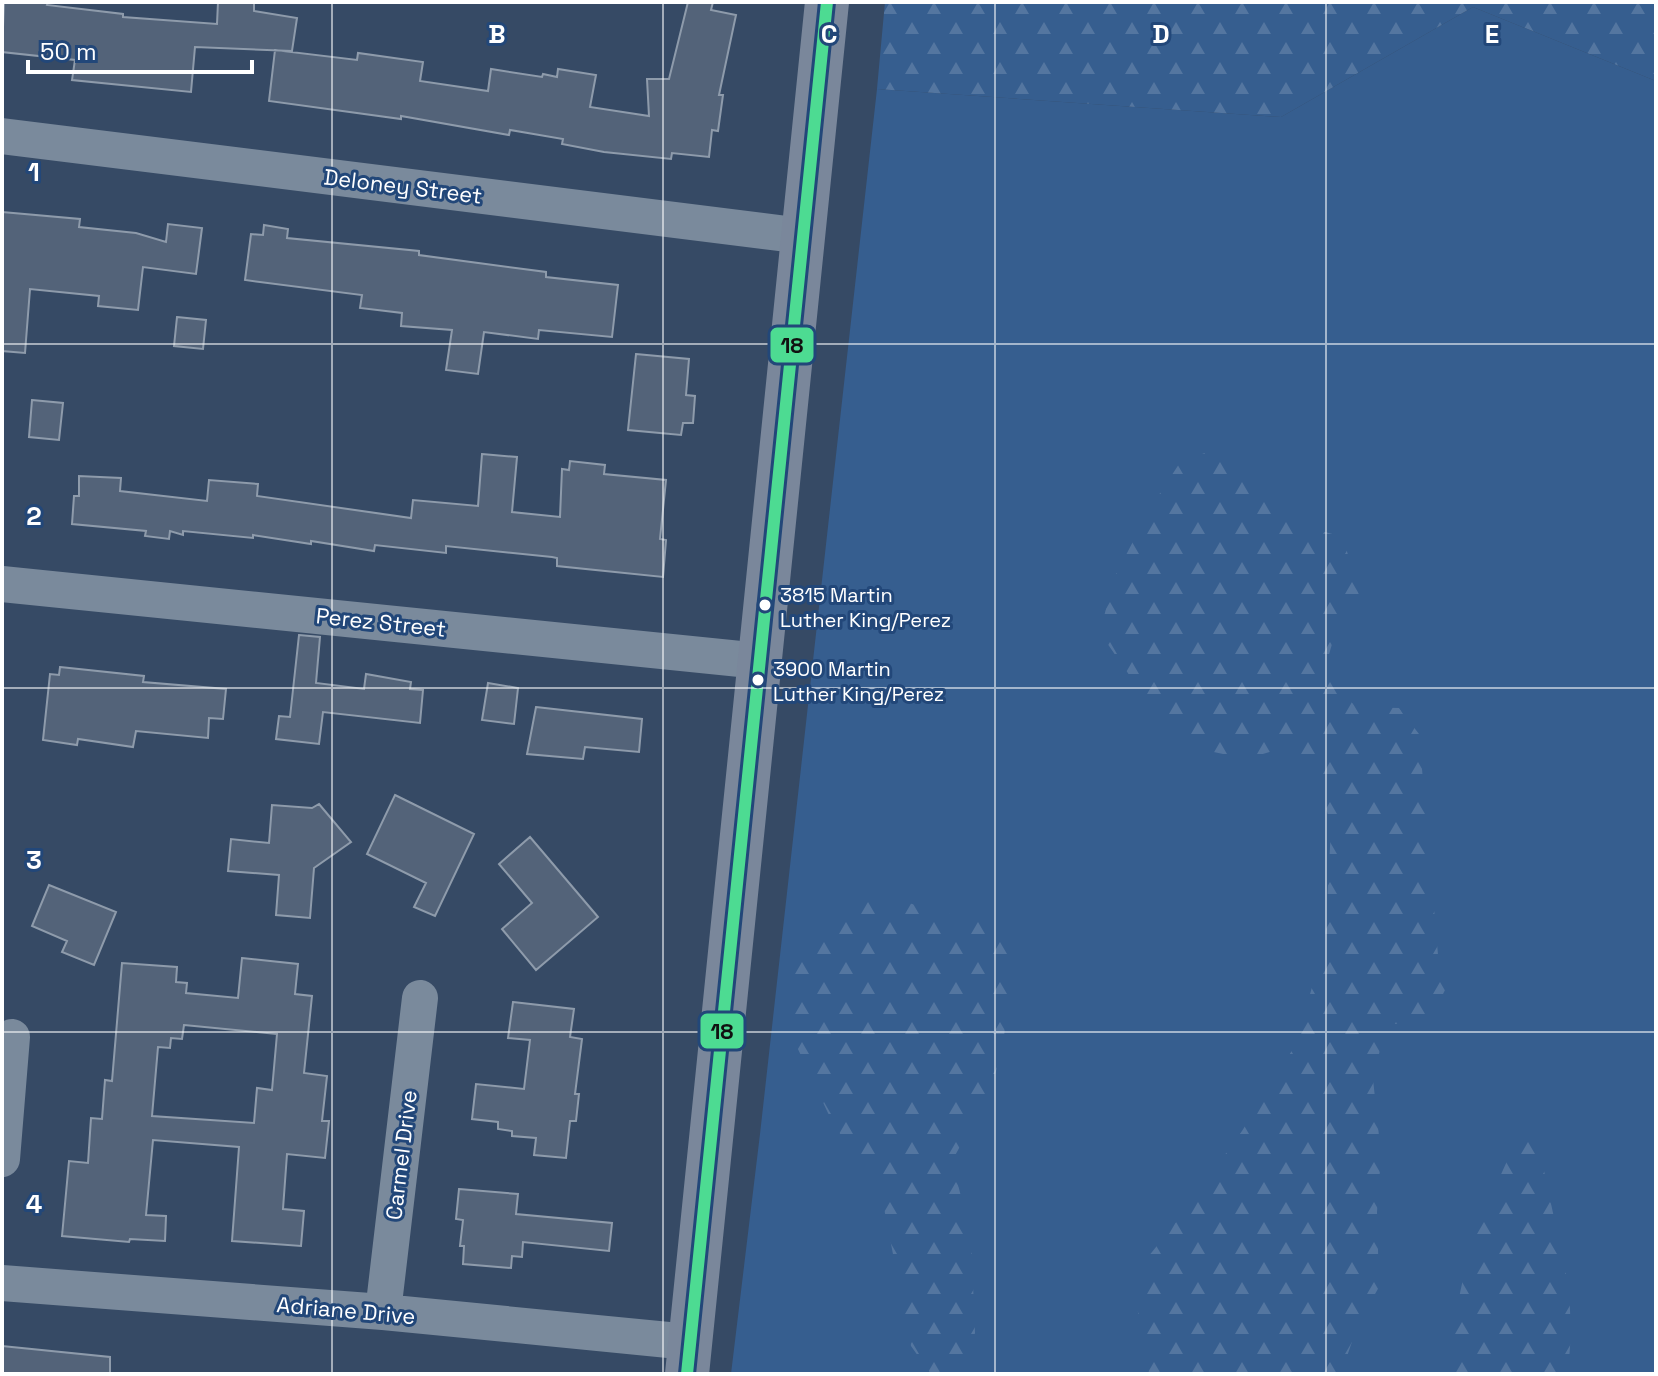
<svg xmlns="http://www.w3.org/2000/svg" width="1658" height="1376" viewBox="0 0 1658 1376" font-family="'Space Grotesk',sans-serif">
  <defs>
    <pattern id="forest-firs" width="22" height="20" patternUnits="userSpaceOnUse" patternTransform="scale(2)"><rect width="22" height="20" fill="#365e8f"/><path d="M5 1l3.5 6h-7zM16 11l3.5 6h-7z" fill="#5476a0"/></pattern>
  </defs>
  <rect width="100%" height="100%" fill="#364a65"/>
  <path fill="#365e8f" d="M 1473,7 L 1656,81 L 1656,1374 L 731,1374 L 760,1134 L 877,89 L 1281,117 Z"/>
  <path fill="url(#forest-firs)" d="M 885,2 L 1656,2 L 1656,81 L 1473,7 L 1281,117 L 877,89 Z
    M 1226,446 L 1279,519 L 1343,537 L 1363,609 L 1334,637 L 1324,672 L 1356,707 L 1399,708 L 1419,734 L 1438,955 L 1446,988 L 1430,1020 L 1386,1025 L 1373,1079 L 1381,1155 L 1377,1212 L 1379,1287 L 1358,1324 L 1341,1374 L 1149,1374 L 1136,1301 L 1148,1257 L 1184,1212 L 1242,1131 L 1296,1044 L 1325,941 L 1331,828 L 1317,771 L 1283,748 L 1246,759 L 1200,749 L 1139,689 L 1100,633 L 1113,580 L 1151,507 L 1181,461 Z
    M 886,897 L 961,917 L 998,921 L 1011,966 L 1004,1037 L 992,1088 L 952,1161 L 971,1236 L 975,1333 L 964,1363 L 938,1374 L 931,1374 L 911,1346 L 882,1198 L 861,1170 L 828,1113 L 789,1030 L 788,977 L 802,945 L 829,920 L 861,904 Z
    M 1521,1132 L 1528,1134 L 1540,1152 L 1569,1288 L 1571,1333 L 1568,1374 L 1455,1374 C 1447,1290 1485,1206 1521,1132 Z"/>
  <path fill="#536379" stroke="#8e9bab" stroke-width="2" fill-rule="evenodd" d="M 4,2 L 48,2 L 47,5 L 123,14 L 123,17 L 217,24 L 218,2 L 254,2 L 254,11 L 297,18 L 292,51 L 195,47 L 191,92 L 72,80 L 75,60 L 2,52 Z
    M 688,2 L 713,2 L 711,10 L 736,15 L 719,95 L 723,95 L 718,131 L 712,130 L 709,157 L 672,153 L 671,159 L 604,152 L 562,144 L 563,139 L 510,130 L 509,135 L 401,116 L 401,119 L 269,101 L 275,50 L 357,60 L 358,53 L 423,62 L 420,81 L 488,91 L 491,69 L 542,77 L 543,74 L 557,77 L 558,69 L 596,75 L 590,107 L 649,116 L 647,79 L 669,79 Z
    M 2,212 L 80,219 L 79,227 L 136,233 L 166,242 L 168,224 L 202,228 L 196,274 L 143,267 L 138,310 L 98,306 L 99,296 L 30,289 L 25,353 L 2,351 Z
    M 264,225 L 288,229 L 287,238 L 419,251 L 419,255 L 546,272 L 546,277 L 618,285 L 612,337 L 539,330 L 538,339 L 484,332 L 478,374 L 446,370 L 452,330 L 401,326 L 402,313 L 360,308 L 362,295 L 245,280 L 251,234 L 263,235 Z
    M 177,317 L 206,320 L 203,349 L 174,346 Z
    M 636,354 L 689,359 L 686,395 L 695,396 L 693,423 L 683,423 L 681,435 L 628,430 Z
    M 32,400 L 63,403 L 59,440 L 29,437 Z
    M 482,454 L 517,457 L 512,512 L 560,517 L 562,469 L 569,470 L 570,461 L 605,465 L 604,474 L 666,480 L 660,539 L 666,540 L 663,577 L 557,566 L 557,558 L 552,557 L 446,546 L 446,553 L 375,545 L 374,551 L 311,541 L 311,544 L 253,535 L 253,538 L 183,531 L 183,535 L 170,531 L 169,539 L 145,536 L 146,531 L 72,524 L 74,496 L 79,496 L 79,476 L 121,478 L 120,491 L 207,501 L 209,480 L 258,484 L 257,496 L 411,518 L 413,500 L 478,506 Z
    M 299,635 L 320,637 L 316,683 L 364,689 L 366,674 L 411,682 L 410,689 L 423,690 L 420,723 L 323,712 L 319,744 L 276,739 L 279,716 L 290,717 Z
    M 60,667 L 144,676 L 143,682 L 226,689 L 223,719 L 209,718 L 208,738 L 136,731 L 133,747 L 78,739 L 77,745 L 43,740 L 50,674 L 59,675 Z
    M 488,683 L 518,688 L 514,724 L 482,720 Z
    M 536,707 L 642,719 L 639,752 L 585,747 L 583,759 L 527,754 Z
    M 395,795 L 474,834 L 435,916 L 414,907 L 426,883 L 367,854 Z
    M 319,804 L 351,842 L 314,868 L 310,918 L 276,915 L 279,875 L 228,871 L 231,839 L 269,843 L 272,805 L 312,808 Z
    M 530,837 L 598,917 L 536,970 L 502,929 L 532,903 L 499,864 Z
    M 49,885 L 116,912 L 94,965 L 62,952 L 67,941 L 32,926 Z
    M 242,958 L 298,964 L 295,994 L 312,996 L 304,1073 L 327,1076 L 322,1121 L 329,1121 L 325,1158 L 287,1154 L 283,1209 L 304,1211 L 301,1246 L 232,1241 L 239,1147 L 153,1140 L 146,1215 L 166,1216 L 165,1241 L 130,1239 L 129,1242 L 62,1236 L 69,1161 L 88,1163 L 91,1118 L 102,1119 L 105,1080 L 112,1081 L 122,963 L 177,967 L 176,982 L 187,983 L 186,993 L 238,998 ZM 184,1025 L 277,1034 L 272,1090 L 257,1088 L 254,1123 L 152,1116 L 158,1047 L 170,1048 L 171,1038 L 182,1039 Z
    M 513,1002 L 574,1009 L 570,1037 L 582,1039 L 575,1094 L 579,1094 L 576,1121 L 570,1121 L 566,1158 L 534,1155 L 536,1138 L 512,1136 L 512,1131 L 498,1129 L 498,1122 L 472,1119 L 476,1084 L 524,1089 L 530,1040 L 508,1038 Z
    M 459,1189 L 518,1194 L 516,1214 L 612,1223 L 609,1251 L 523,1242 L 522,1257 L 512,1256 L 511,1268 L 463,1264 L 464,1246 L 460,1246 L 463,1220 L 456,1219 Z
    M 2,1346 L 110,1357 L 110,1374 L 2,1374 Z"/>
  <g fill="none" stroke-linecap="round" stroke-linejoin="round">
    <path stroke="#7a8a9c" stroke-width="36" d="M 2,136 L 803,236
      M 2,584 L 760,661
      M 2,1159 L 12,1037
      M 2,1283 L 383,1312 L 689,1342
      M 383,1312 L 420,998"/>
    <path stroke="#7a879b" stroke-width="44" d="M 687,1374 L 827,2"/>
    <g stroke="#224779" stroke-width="18">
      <path id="bus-1" d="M 687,1374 L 827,2"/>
    </g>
    <use href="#bus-1" stroke="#4ddb92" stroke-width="12"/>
  </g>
  <path fill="none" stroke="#fff" stroke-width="2" stroke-opacity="0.55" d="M 332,2 L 332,1374M 663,2 L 663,1374M 995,2 L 995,1374M 1326,2 L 1326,1374M 2,344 L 1656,344M 2,688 L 1656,688M 2,1032 L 1656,1032"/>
  <g fill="#fff" stroke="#224779" stroke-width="3">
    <circle cx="765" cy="605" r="7"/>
    <circle cx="758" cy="680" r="7"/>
  </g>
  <g text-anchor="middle" stroke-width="6" stroke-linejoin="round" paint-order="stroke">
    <g font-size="20" fill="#fff" stroke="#224779" text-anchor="start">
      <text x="780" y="602">3815 Martin<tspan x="780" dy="25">Luther King/Perez</tspan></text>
      <text x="773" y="676">3900 Martin<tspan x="773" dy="25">Luther King/Perez</tspan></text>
    </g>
    <g font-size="22" fill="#fff" stroke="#224779">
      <text transform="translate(403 186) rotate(7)" y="8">Deloney Street</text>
      <text transform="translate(381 622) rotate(6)" y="8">Perez Street</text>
      <text transform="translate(401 1155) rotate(-83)" y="8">Carmel Drive</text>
      <text transform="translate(346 1310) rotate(5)" y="8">Adriane Drive</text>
    </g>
  </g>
  <g font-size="26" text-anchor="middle" font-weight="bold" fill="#fff" stroke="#224779" stroke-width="6" stroke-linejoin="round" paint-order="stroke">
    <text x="497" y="43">B</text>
    <text x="829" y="43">C</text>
    <text x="1161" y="43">D</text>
    <text x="1492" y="43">E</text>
    <text x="34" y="181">1</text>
    <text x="34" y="525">2</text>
    <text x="34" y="869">3</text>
    <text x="34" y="1213">4</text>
  </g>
  <g stroke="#224779" stroke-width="3">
    <rect x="769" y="326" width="46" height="38" rx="8" fill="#4ddb92"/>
    <rect x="699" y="1012" width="46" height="38" rx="8" fill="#4ddb92"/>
  </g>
  <g font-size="22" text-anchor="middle" font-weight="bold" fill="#111">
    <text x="792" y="353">18</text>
    <text x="722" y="1039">18</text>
  </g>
  <rect width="1658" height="1376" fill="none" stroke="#ffffff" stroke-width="8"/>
  <path d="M28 60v12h224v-12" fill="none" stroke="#ffffff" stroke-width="4"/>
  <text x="40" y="60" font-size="24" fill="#ffffff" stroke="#224779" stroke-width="6" paint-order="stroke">50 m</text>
</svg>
